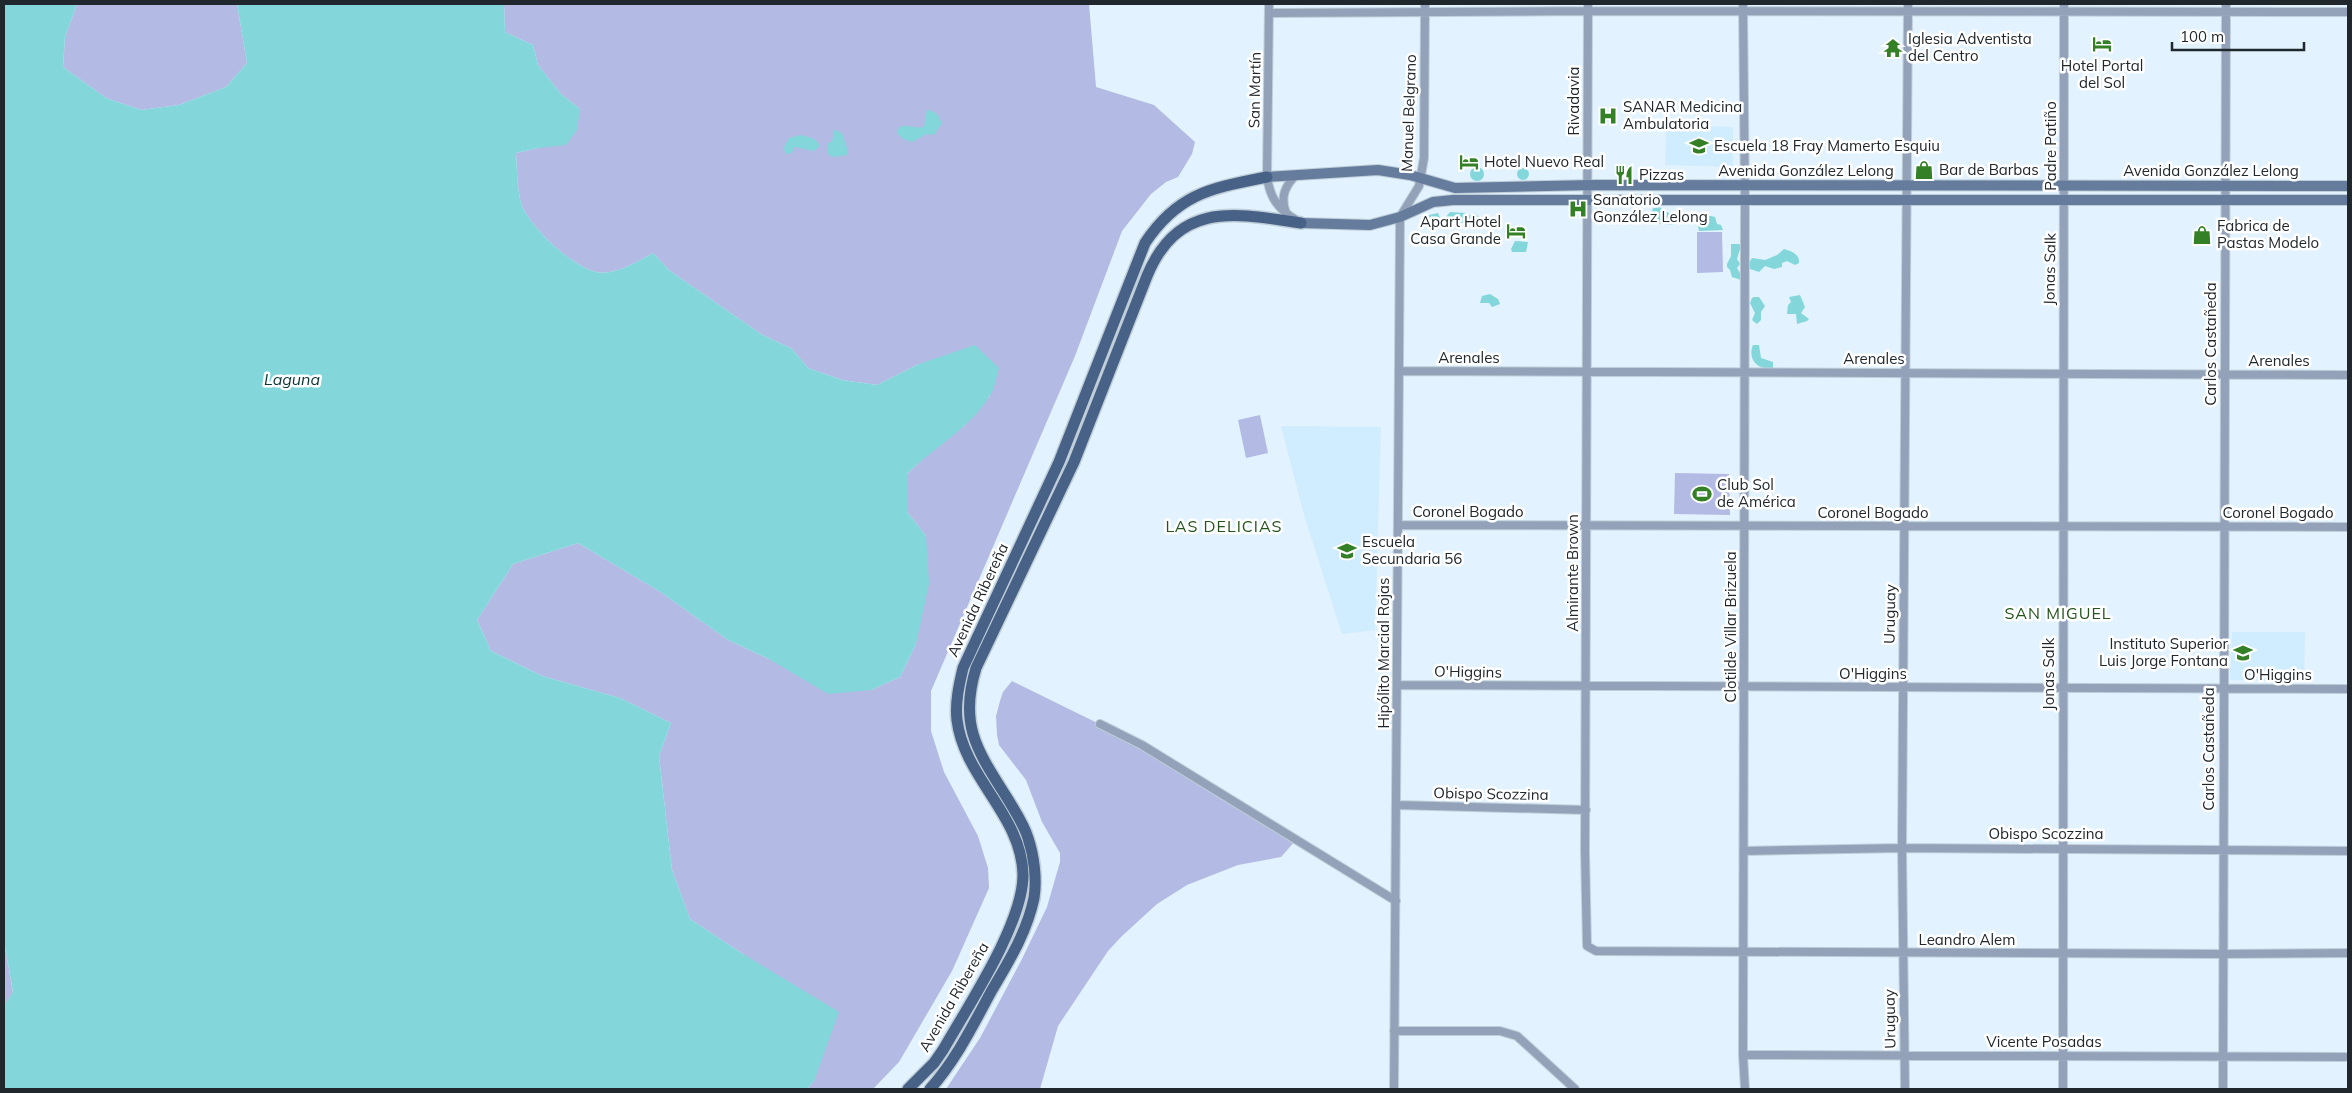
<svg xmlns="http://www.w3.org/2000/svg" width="2352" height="1093" viewBox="0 0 2352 1093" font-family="Mulish,sans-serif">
  <rect width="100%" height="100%" fill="#e2f2fe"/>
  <path fill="#d0ecff" d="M 1666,125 L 1733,127 L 1733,167 L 1665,165 Z
    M 1281,426 L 1381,427 L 1375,630 L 1342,634 L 1304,515 Z
    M 2232,632 L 2305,632 L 2304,681 L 2230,680 Z"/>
  <path fill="#b3bae3" d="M 77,4 L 237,4 L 247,63 L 226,87 L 179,105 L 141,110 L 106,98 L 63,67 L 65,37 Z
    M 504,4 L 1089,4 L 1096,87 L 1154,105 L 1195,142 L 1192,154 L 1178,177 L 1166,182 L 1151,194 L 1122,231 L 1075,356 L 931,691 L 931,731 L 944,772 L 978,836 L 988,868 L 989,888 L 952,971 L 899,1062 L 873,1089 L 807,1089 L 814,1081 L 743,954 L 690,919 L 672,870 L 659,756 L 671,723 L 620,698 L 542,676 L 491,651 L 477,620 L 513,564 L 578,543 L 659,591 L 728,640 L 769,659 L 871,690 L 900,677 L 916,644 L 926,536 L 907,512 L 907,474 L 931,451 L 965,425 L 990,396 L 919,364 L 877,385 L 842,380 L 808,368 L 792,349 L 761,334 L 670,271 L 653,253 C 639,261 614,276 596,272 C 573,267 535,231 524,210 C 517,197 517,168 516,153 L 538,148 L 580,109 L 561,94 L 538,65 L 533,45 L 505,32 Z
    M 1697,232 L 1722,232 L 1723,272 L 1697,273 Z
    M 1260,415 L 1268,453 L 1246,458 L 1238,420 Z
    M 1675,473 L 1729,474 L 1730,515 L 1674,514 Z
    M 1012,681 L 1142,745 L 1296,840 L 1281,857 L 1238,865 L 1187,885 L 1157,904 L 1122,936 L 1108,951 L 1058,1026 L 1040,1089 L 946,1089 L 980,1038 L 1022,959 L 1047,907 L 1060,862 L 1060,853 L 1042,822 L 1026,780 L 999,745 L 997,735 L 996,716 L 1000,701 L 1003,692 Z
    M 4,941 L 13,993 L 4,1006 Z"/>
  <path fill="#83d7da" d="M 4,4 L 77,4 L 65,37 L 63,67 L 106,98 L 141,110 L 179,105 L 226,87 L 247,63 L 237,4 L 504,4 L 505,32 L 533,45 L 538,65 L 561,94 L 580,109 L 577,130 L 566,145 L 538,148 L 516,153 C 517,168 517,197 524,210 C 535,231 573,267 596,272 C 614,276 639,261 653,253 L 670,271 L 761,334 L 792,349 L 808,368 L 842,380 L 877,385 L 919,364 L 975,345 L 999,368 C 996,377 995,390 989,397 C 969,429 933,448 907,474 L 907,512 L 926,536 L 929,584 L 916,644 L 900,677 L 871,690 L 828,694 L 769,659 L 728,640 L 659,591 L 578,543 L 513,564 L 477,620 L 491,651 L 542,676 L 620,698 L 671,723 L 659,756 L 672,870 L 690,919 L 743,954 L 839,1012 L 814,1081 L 807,1089 L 4,1089 L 4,1006 L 13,992 L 4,941 Z
    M 927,109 L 937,114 L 942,123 L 934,135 L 927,134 L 912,142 L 903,139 L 897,133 L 899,127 C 908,124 915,129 924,127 Z
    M 834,130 L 842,133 L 847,148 L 847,155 L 833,157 L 828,154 L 828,143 L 832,142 Z
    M 800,135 C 808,137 817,138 820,146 L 814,151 L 794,147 L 792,153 L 785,154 L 784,147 L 789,138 Z
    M1470 174a7 7 0 1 1 14 0a7 7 0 1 1-14 0Z
    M1517 174a6 6 0 1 1 12 0a6 6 0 1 1-12 0Z
    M 1659,207 L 1672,215 L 1684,215 L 1687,220 C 1676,226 1659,227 1650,218 L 1653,208 Z
    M 1450,212 L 1466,213 L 1467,216 L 1475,213 L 1480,218 L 1474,220 L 1467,219 L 1462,223 L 1453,222 L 1446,217 Z
    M 1438,213 L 1441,221 L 1437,224 L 1428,220 L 1429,215 Z
    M 1702,214 L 1715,217 L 1717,224 L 1721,225 L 1723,230 L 1699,231 L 1697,220 Z
    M 1515,241 L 1528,242 L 1526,252 L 1512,252 L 1511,249 Z
    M 1731,244 L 1739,244 L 1741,246 L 1737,259 L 1740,264 L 1737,268 L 1741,275 L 1741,280 L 1732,277 L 1730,270 L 1727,267 L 1727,264 L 1731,256 Z
    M 1784,249 C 1791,251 1800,254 1799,263 L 1795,265 L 1787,261 L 1782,263 L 1782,267 L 1774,269 L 1765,266 L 1759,272 L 1750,269 L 1747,266 L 1752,258 L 1765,260 L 1777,255 Z
    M 1490,294 L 1498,299 L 1500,304 L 1492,307 L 1489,303 L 1480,303 L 1482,296 Z
    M 1800,295 L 1805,307 L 1801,313 L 1809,319 L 1807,321 L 1797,324 L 1796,314 L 1787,314 L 1788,305 L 1791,302 L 1789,297 Z
    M 1754,297 L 1759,297 L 1765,306 L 1761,312 L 1761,320 L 1757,324 L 1752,320 L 1755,313 L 1750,303 L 1752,298 Z
    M 1753,345 L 1759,345 L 1761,358 L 1773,362 L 1773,368 C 1758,371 1747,359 1753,345 Z"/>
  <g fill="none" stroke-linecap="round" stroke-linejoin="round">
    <g stroke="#bfced8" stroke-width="10">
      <path id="minor" d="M 1269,4 L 1267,177 C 1270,198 1278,209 1296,220
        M 1588,4 L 1585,851 L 1587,946 L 1596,951 L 2222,954 L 2348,953
        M 1743,4 L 1745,205 L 1743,1055 L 1745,1089
        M 1269,13 L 1588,11 L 2348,12
        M 1286,213 C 1280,197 1285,186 1296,175
        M 1399,371 L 2348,375
        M 1398,525 L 2348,527
        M 1397,685 L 2348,689
        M 1100,724 L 1142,745 L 1396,901
        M 1397,805 L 1586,810
        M 1744,851 L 1902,848 L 2348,851
        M 1394,1031 L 1500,1031 L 1517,1036 L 1575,1089
        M 1743,1055 L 2345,1057
        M 1394,1089 L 1400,217 L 1419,186 L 1424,158 L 1425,4
        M 1905,1089 L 1902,848 L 1908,4
        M 2063,1089 L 2064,4
        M 2223,1089 L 2226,4"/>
    </g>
    <g stroke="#bfced8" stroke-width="12">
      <path id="secondary" d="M 1267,177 L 1378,170 L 1410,175 L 1455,188 L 1593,185 L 2348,186
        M 1301,223 L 1370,225 L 1400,217 L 1433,202 L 1453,200 L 2348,200"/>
    </g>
    <g stroke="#bfced8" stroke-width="14">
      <path id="primary" d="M 908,1089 L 934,1063 L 943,1050 C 968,1006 1023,924 1023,875 C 1022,815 964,778 957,720 C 955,703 959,685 963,668 L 1059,462 L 1145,243 C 1178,193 1212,188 1267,177
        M 930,1089 C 956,1060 973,1025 992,990 C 1009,961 1027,932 1034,898 C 1037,879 1034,856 1028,838 C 1024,825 1016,813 1009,801 C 979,753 958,727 976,668 L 1074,462 L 1147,276 C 1178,201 1234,213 1301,223"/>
    </g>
    <use href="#minor" stroke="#93a2b8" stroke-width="8"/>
    <use href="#secondary" stroke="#667c9c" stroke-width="10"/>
    <use href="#primary" stroke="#476187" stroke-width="11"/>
  </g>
  <defs>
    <g id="hotel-bare" transform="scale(1.5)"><path d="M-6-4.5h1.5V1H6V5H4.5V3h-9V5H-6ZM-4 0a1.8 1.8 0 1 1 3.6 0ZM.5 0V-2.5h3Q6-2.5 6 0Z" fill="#348027" stroke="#fff" stroke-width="2.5" paint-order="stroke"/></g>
    <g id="temple-bare" transform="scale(1.5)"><path d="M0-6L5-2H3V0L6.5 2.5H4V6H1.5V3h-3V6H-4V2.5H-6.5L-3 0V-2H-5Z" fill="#348027" stroke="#fff" stroke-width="2.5" paint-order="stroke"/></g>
    <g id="hospital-bare" transform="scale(1.5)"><path d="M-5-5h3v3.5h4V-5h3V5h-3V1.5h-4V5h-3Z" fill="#348027" stroke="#fff" stroke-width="2.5" paint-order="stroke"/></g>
    <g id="school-bare" transform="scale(1.5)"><path d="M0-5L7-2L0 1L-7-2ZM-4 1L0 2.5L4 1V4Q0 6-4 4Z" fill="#348027" stroke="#fff" stroke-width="2.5" paint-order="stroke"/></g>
    <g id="shop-bare" transform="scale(1.5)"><path d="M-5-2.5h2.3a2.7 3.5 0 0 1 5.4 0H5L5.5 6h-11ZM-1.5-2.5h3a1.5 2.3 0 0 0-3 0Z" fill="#348027" stroke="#fff" stroke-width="2.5" paint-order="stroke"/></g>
    <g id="restaurant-bare" transform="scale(1.5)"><path d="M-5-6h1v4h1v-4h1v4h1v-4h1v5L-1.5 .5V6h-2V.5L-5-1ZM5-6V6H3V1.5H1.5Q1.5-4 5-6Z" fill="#348027" stroke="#fff" stroke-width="2.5" paint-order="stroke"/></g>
    <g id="stadium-bare" transform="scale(1.5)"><path d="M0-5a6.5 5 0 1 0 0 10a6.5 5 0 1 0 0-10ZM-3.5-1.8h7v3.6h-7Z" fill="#348027" stroke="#fff" stroke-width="2.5" paint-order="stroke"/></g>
    <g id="university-bare" transform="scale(1.5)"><path d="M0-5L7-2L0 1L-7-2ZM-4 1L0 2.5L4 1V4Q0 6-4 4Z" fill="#348027" stroke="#fff" stroke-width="2.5" paint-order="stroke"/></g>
  </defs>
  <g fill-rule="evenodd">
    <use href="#hotel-bare" x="2102" y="44"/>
    <use href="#temple-bare" x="1893" y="48"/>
    <use href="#hospital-bare" x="1608" y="116"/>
    <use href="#school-bare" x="1699" y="146"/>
    <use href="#hotel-bare" x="1469" y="162"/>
    <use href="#shop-bare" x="1924" y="170"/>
    <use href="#restaurant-bare" x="1624" y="175"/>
    <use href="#hospital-bare" x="1578" y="209"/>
    <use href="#hotel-bare" x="1516" y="231"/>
    <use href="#shop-bare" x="2202" y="235"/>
    <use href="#stadium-bare" x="1702" y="494"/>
    <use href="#school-bare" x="1347" y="551"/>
    <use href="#university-bare" x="2243" y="653"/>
  </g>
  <g text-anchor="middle" stroke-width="5" stroke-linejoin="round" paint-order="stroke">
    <g font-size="15" fill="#21282d" stroke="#fff" text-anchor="start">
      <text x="1908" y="44">Iglesia Adventista<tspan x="1908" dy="17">del Centro</tspan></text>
      <text x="2102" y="71" text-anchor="middle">Hotel Portal<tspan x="2102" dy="17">del Sol</tspan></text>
      <text x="1623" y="112">SANAR Medicina<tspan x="1623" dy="17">Ambulatoria</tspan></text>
      <text x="1714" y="151">Escuela 18 Fray Mamerto Esquiu</text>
      <text x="1484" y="167">Hotel Nuevo Real</text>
      <text x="1939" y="175">Bar de Barbas</text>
      <text x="1639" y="180">Pizzas</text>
      <text x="1593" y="205">Sanatorio<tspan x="1593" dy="17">González Lelong</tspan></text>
      <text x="1501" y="227" text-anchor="end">Apart Hotel<tspan x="1501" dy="17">Casa Grande</tspan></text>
      <text x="2217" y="231">Fabrica de<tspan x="2217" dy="17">Pastas Modelo</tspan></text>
      <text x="1717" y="490">Club Sol<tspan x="1717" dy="17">de América</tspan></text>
      <text x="1362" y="547">Escuela<tspan x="1362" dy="17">Secundaria 56</tspan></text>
      <text x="2228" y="649" text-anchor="end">Instituto Superior<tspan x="2228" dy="17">Luis Jorge Fontana</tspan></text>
    </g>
    <g font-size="15" fill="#21282d" stroke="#fff">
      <text transform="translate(1255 90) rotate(-89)" y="5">San Martín</text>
      <text transform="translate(1574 101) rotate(-90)" y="5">Rivadavia</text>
      <text transform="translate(1409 113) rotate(-88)" y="5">Manuel Belgrano</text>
      <text transform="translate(2051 146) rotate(-90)" y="5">Padre Patiño</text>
      <text x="1806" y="176">Avenida González Lelong</text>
      <text x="2211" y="176">Avenida González Lelong</text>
      <text transform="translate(2050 269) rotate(-89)" y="5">Jonas Salk</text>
      <text transform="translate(2211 344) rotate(-90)" y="5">Carlos Castañeda</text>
      <text x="1469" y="363">Arenales</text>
      <text x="1874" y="364">Arenales</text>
      <text x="2279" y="366">Arenales</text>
      <text x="1468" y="517">Coronel Bogado</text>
      <text x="1873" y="518">Coronel Bogado</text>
      <text x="2278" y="518">Coronel Bogado</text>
      <text transform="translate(1573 573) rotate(-90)" y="5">Almirante Brown</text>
      <text transform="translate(978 600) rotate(-65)" y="5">Avenida Ribereña</text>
      <text transform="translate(1890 614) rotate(-89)" y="5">Uruguay</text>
      <text transform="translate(1731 627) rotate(-90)" y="5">Clotilde Villar Brizuela</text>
      <text transform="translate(1384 653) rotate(-90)" y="5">Hipólito Marcial Rojas</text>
      <text transform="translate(1468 672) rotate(1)" y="5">O'Higgins</text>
      <text x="1873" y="679">O'Higgins</text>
      <text transform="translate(2049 674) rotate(-90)" y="5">Jonas Salk</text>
      <text x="2278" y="680">O'Higgins</text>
      <text transform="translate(2209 749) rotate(-90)" y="5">Carlos Castañeda</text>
      <text transform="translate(1491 794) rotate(1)" y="5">Obispo Scozzina</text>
      <text x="2046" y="839">Obispo Scozzina</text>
      <text x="1967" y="945">Leandro Alem</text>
      <text transform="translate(954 997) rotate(-60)" y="5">Avenida Ribereña</text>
      <text transform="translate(1890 1019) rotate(-91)" y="5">Uruguay</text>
      <text x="2044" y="1047">Vicente Posadas</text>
    </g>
    <g font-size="16" font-style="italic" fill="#0c3638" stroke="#fff">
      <text x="292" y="385">Laguna</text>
    </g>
    <g font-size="16" letter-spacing="1" fill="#24541c" stroke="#fff">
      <text x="1224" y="532">LAS DELICIAS</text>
      <text x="2058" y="619">SAN MIGUEL</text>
    </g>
  </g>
  <rect width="2352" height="1093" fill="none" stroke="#21282d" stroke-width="10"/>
  <path d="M2172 42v8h132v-8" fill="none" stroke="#21282d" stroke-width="2.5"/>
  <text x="2180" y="42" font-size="15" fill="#21282d" stroke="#ffffff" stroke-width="4" paint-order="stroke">100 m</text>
</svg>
